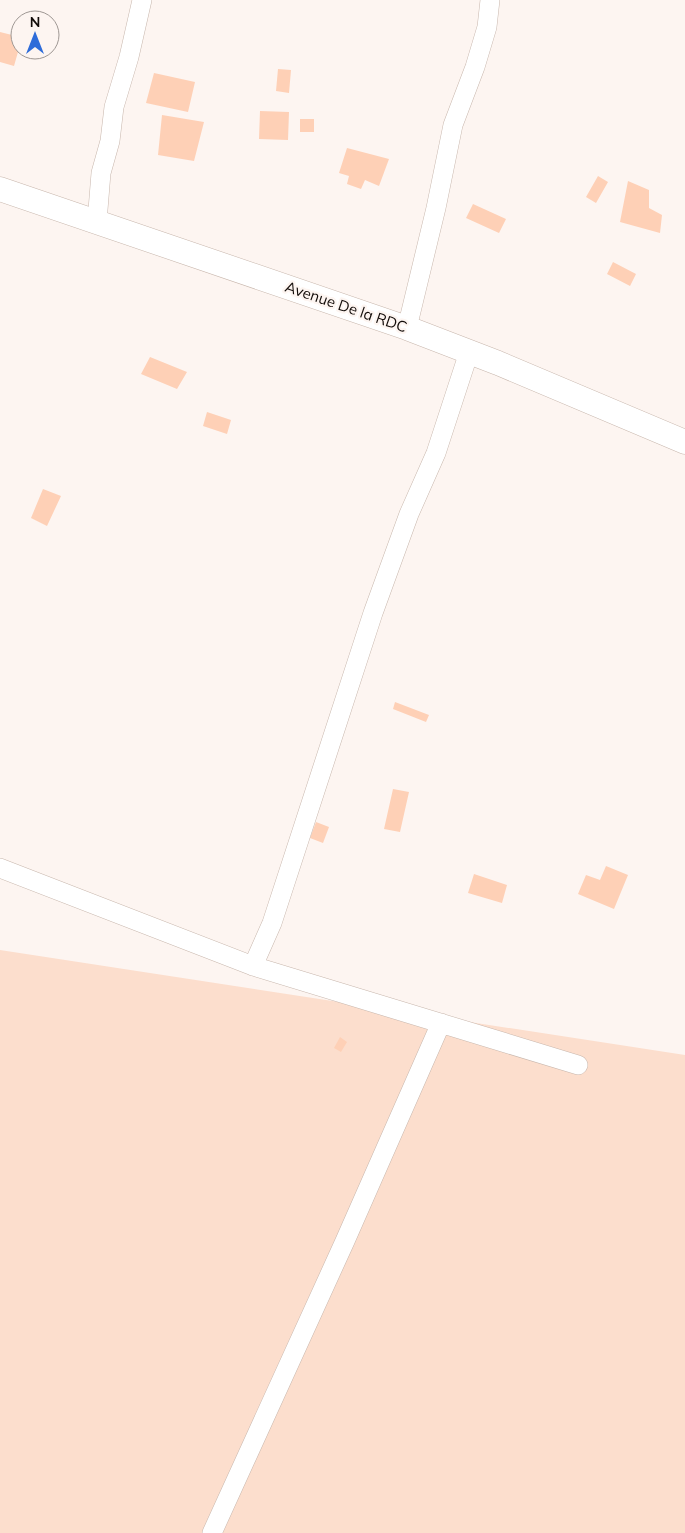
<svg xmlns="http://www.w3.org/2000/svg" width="685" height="1533" viewBox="0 0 685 1533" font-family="Mulish,sans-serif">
  <rect width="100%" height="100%" fill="#fdf5f1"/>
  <path fill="#fcdecd" d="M 0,950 L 685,1055 L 685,1533 L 0,1533 Z"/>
  <path fill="#fed0b6" d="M 0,32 L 20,37 L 20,45 L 14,66 L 0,62 Z
    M 278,69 L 291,70 L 289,93 L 276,91 Z
    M 154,73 L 195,82 L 188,112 L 146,103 Z
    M 260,111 L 289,112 L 288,140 L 259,139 Z
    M 162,115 L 204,122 L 194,161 L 158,155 Z
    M 300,119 L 314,119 L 314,132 L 300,132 Z
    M 347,148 L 389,159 L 379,186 L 365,180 L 361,189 L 347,184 L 349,176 L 339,173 Z
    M 598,176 L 608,182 L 596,203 L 586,197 Z
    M 628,181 L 649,190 L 649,208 L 662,215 L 660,233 L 620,222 Z
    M 473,204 L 506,219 L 499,233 L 466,218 Z
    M 613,262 L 636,274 L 630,286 L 607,274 Z
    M 150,357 L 187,372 L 177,389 L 141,374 Z
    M 207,412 L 231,420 L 227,434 L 203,426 Z
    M 43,489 L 61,496 L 47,526 L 31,518 Z
    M 395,702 L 429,715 L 426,722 L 393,709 Z
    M 393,789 L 409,792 L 400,832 L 384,829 Z
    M 316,822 L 329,827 L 323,843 L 310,838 Z
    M 606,866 L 628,875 L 614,909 L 578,894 L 586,875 L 600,880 Z
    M 474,874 L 507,885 L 502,903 L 468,893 Z
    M 340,1037 L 347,1042 L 341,1052 L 334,1048 Z"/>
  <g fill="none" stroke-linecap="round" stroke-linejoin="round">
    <g stroke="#c8b7ad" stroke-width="20">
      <path id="minor" d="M 97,222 L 101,173 L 110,141 L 114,107 L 129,57 L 142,0
        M 407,328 L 436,208 L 453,125 L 475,67 L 487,27 L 490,0
        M 0,868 L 253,966 L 578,1065
        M 253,966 L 272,923 L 373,613 L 409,514 L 436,453 L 469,352
        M 212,1533 L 345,1241 L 441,1023"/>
    </g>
    <g stroke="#c8b7ad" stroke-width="25">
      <path id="tertiary" d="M 0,189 L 407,328 L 498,363 L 685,442"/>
    </g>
    <use href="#minor" stroke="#fff" stroke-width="19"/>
    <use href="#tertiary" stroke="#fff" stroke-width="24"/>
  </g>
  <g text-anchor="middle" stroke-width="4.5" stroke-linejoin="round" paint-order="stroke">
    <g font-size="15" fill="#120c09" stroke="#fdf5f1">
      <text transform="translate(346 307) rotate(19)" y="5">Avenue De la RDC</text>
    </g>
  </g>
  <g transform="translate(35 35)"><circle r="24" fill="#fdf5f1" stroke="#9f9894"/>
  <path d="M0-4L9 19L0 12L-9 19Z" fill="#2e6cd9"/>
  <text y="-8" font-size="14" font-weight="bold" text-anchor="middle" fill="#120c09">N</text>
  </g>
</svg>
